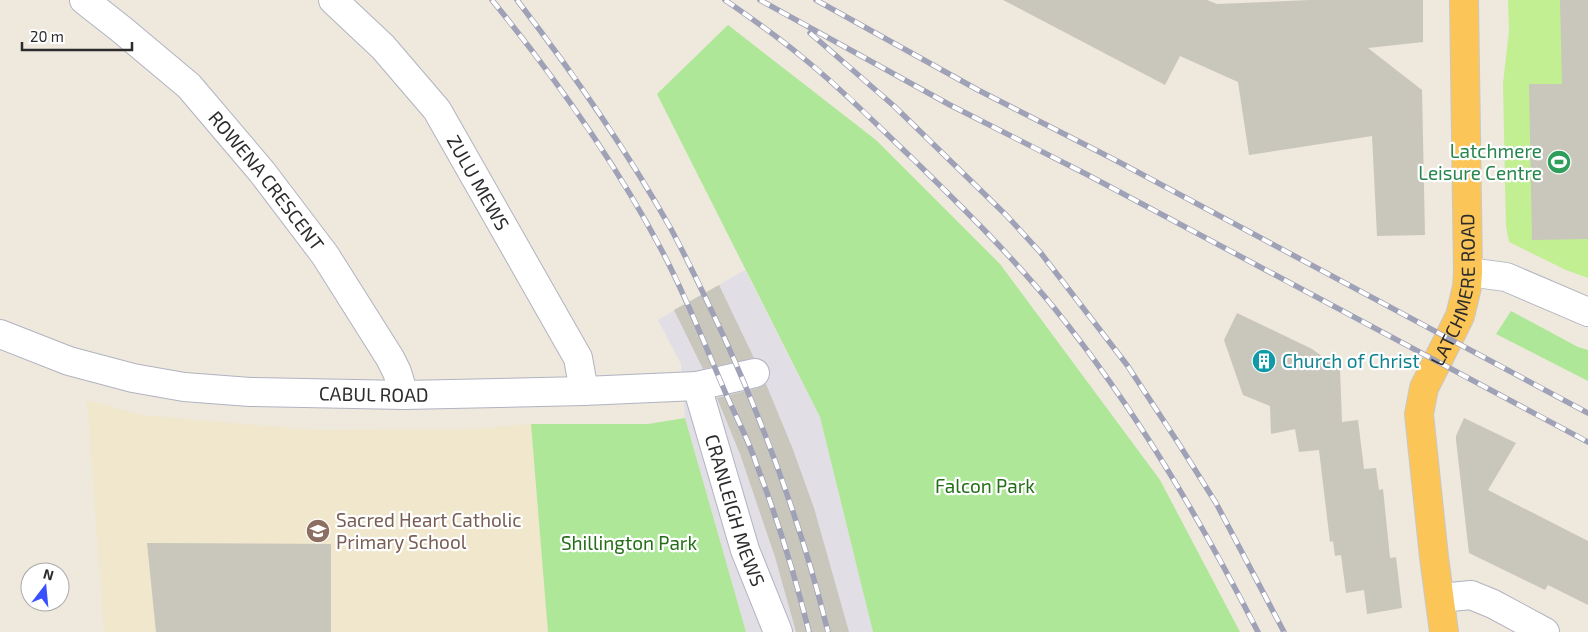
<svg xmlns="http://www.w3.org/2000/svg" width="1588" height="632" viewBox="0 0 1588 632" font-family="'Exo 2',sans-serif">
  <rect width="100%" height="100%" fill="#eee8dd"/>
  <path fill="#e1dee6" d="M 745,270 L 820,417 L 873,632 L 746,632 L 685,418 L 681,364 L 658,320 Z"/>
  <path fill="#f0e7cc" d="M 87,400 L 141,415 L 313,430 L 471,429 L 531,424 L 548,632 L 104,632 Z"/>
  <path fill="#ade797" d="M 728,25 L 876,140 L 1000,264 L 1160,480 L 1240,632 L 873,632 L 820,417 L 657,94 Z
    M 1511,311 L 1578,347 L 1588,350 L 1588,381 L 1496,334 Z
    M 685,418 L 746,632 L 548,632 L 531,424 L 648,424 Z"/>
  <path fill="#c1ef92" d="M 1508,0 L 1588,0 L 1588,278 L 1566,270 L 1509,242 L 1506,226 L 1503,84 L 1509,31 Z"/>
  <path fill="#c9c6bc" d="M 1003,0 L 1207,0 L 1217,4 L 1310,0 L 1423,0 L 1423,42 L 1368,48 L 1422,90 L 1425,235 L 1377,236 L 1372,136 L 1249,155 L 1238,82 L 1180,56 L 1165,85 Z
    M 1560,0 L 1588,0 L 1588,239 L 1532,240 L 1529,84 L 1562,84 Z
    M 719,285 L 754,358 L 703,369 L 674,310 Z
    M 1237,313 L 1312,349 L 1340,369 L 1342,422 L 1358,420 L 1364,469 L 1376,468 L 1379,490 L 1383,489 L 1390,558 L 1396,557 L 1402,608 L 1367,614 L 1364,590 L 1346,593 L 1341,555 L 1335,556 L 1333,541 L 1330,542 L 1319,450 L 1299,452 L 1295,429 L 1271,434 L 1270,406 L 1243,395 L 1224,340 Z
    M 766,384 L 792,447 L 814,508 L 849,632 L 796,632 L 775,557 L 756,501 L 740,454 L 717,398 L 758,388 Z
    M 1464,418 L 1516,443 L 1488,490 L 1588,541 L 1588,605 L 1548,585 L 1545,590 L 1469,553 L 1456,440 L 1456,436 Z
    M 147,543 L 331,544 L 331,632 L 156,632 Z"/>
  <g fill="none" stroke-linecap="round" stroke-linejoin="round">
    <g stroke="#b1b3c0" stroke-width="30">
      <g id="minor">
        <path id="s1" d="M 84,0 L 121,29 L 189,86 L 262,172 L 325,255 L 390,358 L 397,372 L 404,395"/>
        <path id="s2" d="M 333,0 L 383,47 L 437,110 L 578,358 L 584,391"/>
        <path d="M 1468,272 L 1506,277 L 1588,312"/>
        <path id="s3" d="M 0,334 L 69,361 L 133,378 L 184,387 L 250,392 L 404,395 L 584,391 L 697,386 L 755,373"/>
        <path id="s4" d="M 697,386 L 745,550 L 778,632"/>
        <path d="M 1440,598 L 1471,595 L 1493,604 L 1545,632"/>
      </g>
    </g>
    <g stroke="#c8c8c8" stroke-width="30">
      <g id="trunk">
        <path id="s5" d="M 1444,632 L 1434,557 L 1419,414 L 1424,388 L 1460,316 L 1467,287 L 1468,272 L 1464,0"/>
      </g>
    </g>
    <use href="#minor" stroke="#fff" stroke-width="28"/>
    <use href="#trunk" stroke="#fcc558" stroke-width="28"/>
    <g stroke="#9fa1b7" stroke-width="5.5">
      <path id="rail" d="M 492,0 C 553,75 616,164 661,249 C 686,296 705,345 726,394 C 736,417 748,439 756,463 C 777,518 795,575 809,632
        M 517,0 C 573,73 626,149 671,229 C 690,264 707,301 724,337 C 767,432 803,530 828,632
        M 725,0 C 751,18 778,37 802,57 C 842,89 877,125 914,160 C 962,207 1012,256 1055,309 C 1135,408 1200,519 1258,632
        M 760,0 L 950,105 L 1086,174 L 1588,442
        M 816,0 L 978,90 L 1117,161 L 1588,413
        M 810,33 L 894,106 L 1006,215 L 1040,252 L 1127,365 L 1177,441 L 1216,503 L 1284,632"/>
    </g>
    <use href="#rail" stroke="#fff" stroke-width="4" stroke-dasharray="11" stroke-linecap="butt"/>
  </g>
  <defs>
    <g id="stadium-disc" transform="scale(1.25)"><circle r="9.5" fill="#2e9e5b" stroke="#fff"/><path d="M0-5a6.5 5 0 1 0 0 10a6.5 5 0 1 0 0-10ZM-3.5-1.8h7v3.6h-7Z" fill="#fff"/></g>
    <g id="building-disc" transform="scale(1.25)"><circle r="9.5" fill="#0f9aa8" stroke="#fff"/><path d="M-4-6H4V6H1V3H-1V6H-4ZM-2.5-4.3h1.7v1.8h-1.7ZM.8-4.3h1.7v1.8H.8ZM-2.5-1h1.7V.8h-1.7ZM.8-1h1.7V.8H.8Z" fill="#fff"/></g>
    <g id="school-disc" transform="scale(1.25)"><circle r="9.5" fill="#8d6e63" stroke="#fff"/><path d="M0-5L7-2L0 1L-7-2ZM-4 1L0 2.5L4 1V4Q0 6-4 4Z" fill="#fff"/></g>
  </defs>
  <g fill-rule="evenodd">
    <use href="#stadium-disc" x="1559" y="162"/>
    <use href="#building-disc" x="1264" y="361"/>
    <use href="#school-disc" x="318" y="531"/>
  </g>
  <g text-anchor="middle" stroke-width="4.5" stroke-linejoin="round" paint-order="stroke">
    <g font-size="19" fill="#27864d" stroke="#fff" text-anchor="end">
      <text x="1542" y="158">Latchmere<tspan x="1542" dy="22">Leisure Centre</tspan></text>
    </g>
    <g font-size="19" fill="#2c2c2c" stroke="#fff">
      <text dy="7" stroke="none"><textPath href="#s1" startOffset="258">ROWENA CRESCENT</textPath></text>
      <text dy="7" stroke="none"><textPath href="#s2" startOffset="235">ZULU MEWS</textPath></text>
      <text dy="7" stroke="none"><textPath href="#s5" startOffset="351">LATCHMERE ROAD</textPath></text>
      <text dy="7" stroke="none"><textPath href="#s3" startOffset="382">CABUL ROAD</textPath></text>
      <text dy="7" stroke="none"><textPath href="#s4" startOffset="130">CRANLEIGH MEWS</textPath></text>
    </g>
    <g font-size="19" fill="#0d838f" stroke="#fff" text-anchor="start">
      <text x="1282" y="368">Church of Christ</text>
    </g>
    <g font-size="19" fill="#236e17" stroke="#fff">
      <text x="985" y="493">Falcon Park</text>
      <text x="629" y="550">Shillington Park</text>
    </g>
    <g font-size="19" fill="#785e54" stroke="#fff" text-anchor="start">
      <text x="336" y="527">Sacred Heart Catholic<tspan x="336" dy="22">Primary School</tspan></text>
    </g>
  </g>
  <g transform="translate(45 587) rotate(16)"><circle r="24" fill="#ffffff" stroke="#ababab"/>
  <path d="M0-4L9 19L0 12L-9 19Z" fill="#3950ff"/>
  <text y="-8" font-size="14" font-weight="bold" text-anchor="middle" fill="#2c2c2c">N</text>
  </g>
  <path d="M22 42v8h110v-8" fill="none" stroke="#2c2c2c" stroke-width="2.5"/>
  <text x="30" y="42" font-size="15" fill="#2c2c2c" stroke="#ffffff" stroke-width="4" paint-order="stroke">20 m</text>
</svg>
